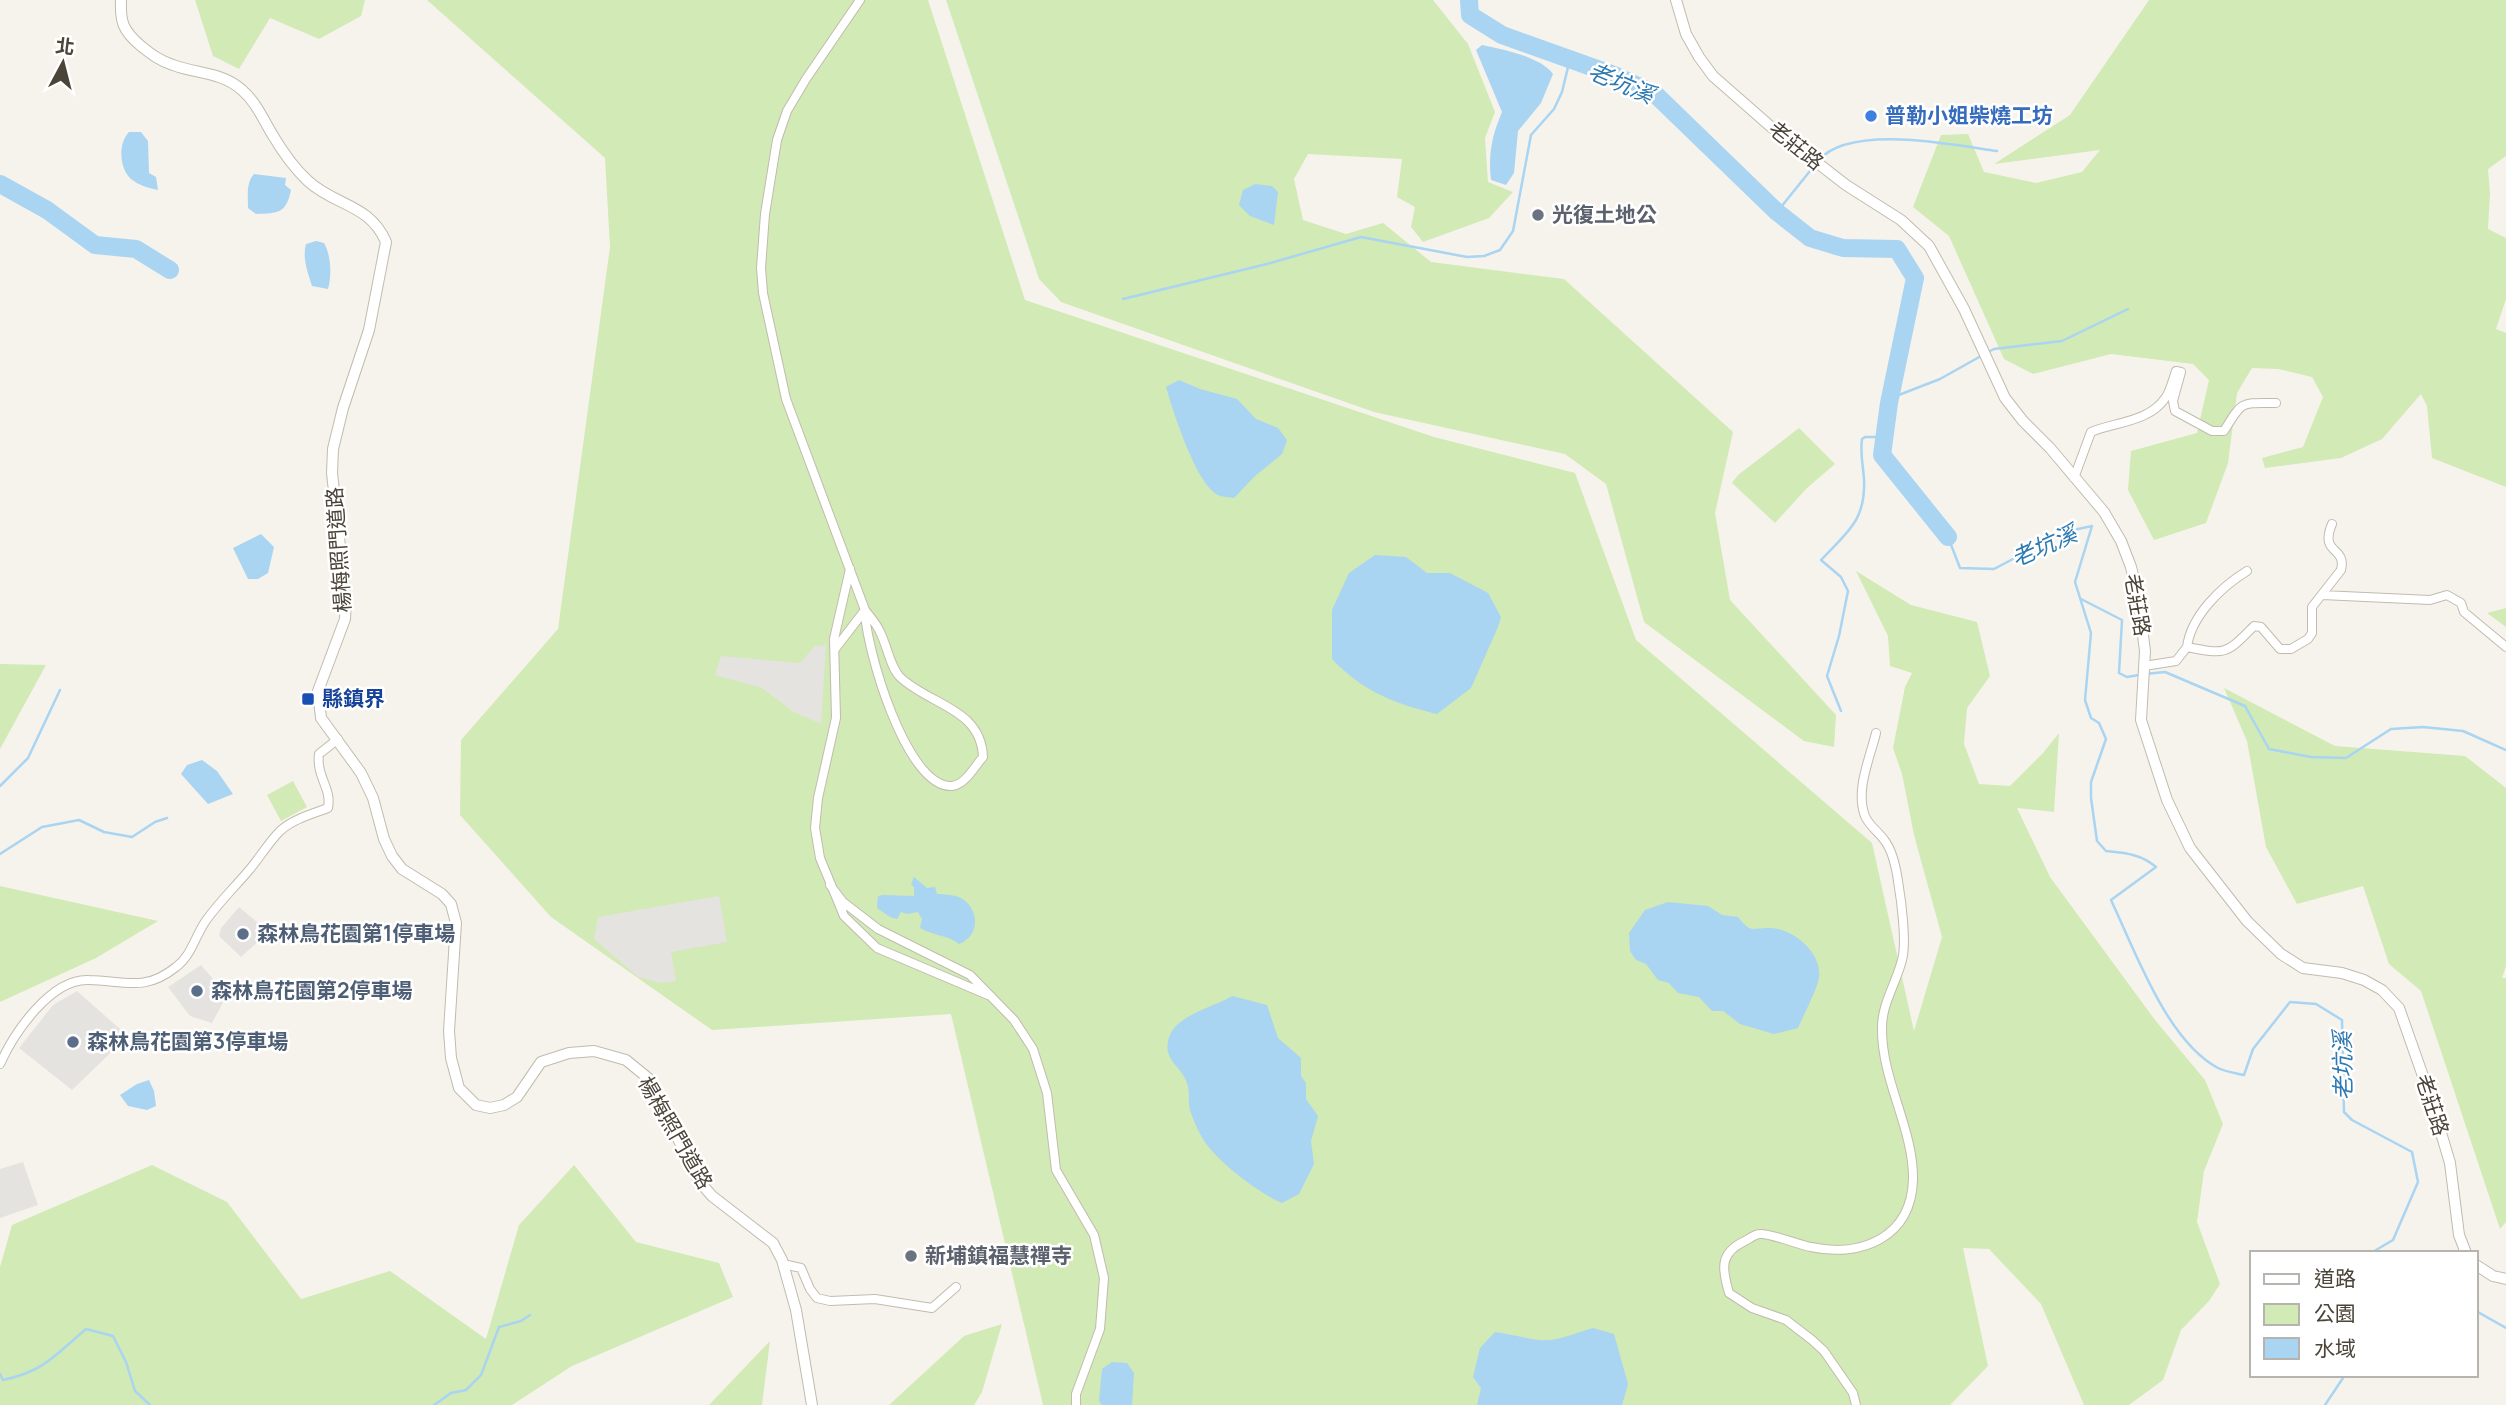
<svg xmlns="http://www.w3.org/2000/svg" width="2506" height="1405" viewBox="0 0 2506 1405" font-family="Manrope,'Noto Sans TC',sans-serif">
  <rect width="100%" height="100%" fill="#f6f3ec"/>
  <path fill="#d2eab5" d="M 195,0 L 365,0 L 361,16 L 319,39 L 270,18 L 239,69 L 213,56 Z
    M 427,0 L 928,0 L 1025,300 L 1434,437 L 1575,473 L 1636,640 L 1872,843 L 1914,1031 L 1942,937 L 1914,835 L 1902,774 L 1893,748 L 1905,687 L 1912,673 L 1890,666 L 1888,636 L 1856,571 L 1911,605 L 1977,622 L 1990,676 L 1967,708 L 1964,744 L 1979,784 L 2010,786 L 2043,753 L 2059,733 L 2054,812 L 2017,808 L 2050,877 L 2155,1020 L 2205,1080 L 2223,1124 L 2204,1171 L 2197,1222 L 2220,1284 L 2209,1301 L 2181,1330 L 2163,1380 L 2129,1405 L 2084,1405 L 2041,1304 L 1989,1249 L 1963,1248 L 1988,1366 L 1950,1405 L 1043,1405 L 951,1014 L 712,1030 L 551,917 L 460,815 L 461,740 L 558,629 L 610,247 L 605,158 Z
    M 946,0 L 1433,0 L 1468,44 L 1495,112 L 1485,138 L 1488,182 L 1513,192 L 1489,218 L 1423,242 L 1411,227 L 1415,207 L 1397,197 L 1402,159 L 1308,154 L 1294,179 L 1303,220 L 1346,234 L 1383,223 L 1431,262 L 1564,279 L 1733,432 L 1715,513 L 1730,600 L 1836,715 L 1834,747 L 1804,741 L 1644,622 L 1606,484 L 1565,454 L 1374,412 L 1061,302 L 1039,279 Z
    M 2149,0 L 2506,0 L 2506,156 L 2488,169 L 2490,193 L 2488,229 L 2506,238 L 2506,299 L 2496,329 L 2506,333 L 2506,487 L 2432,458 L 2427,406 L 2421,394 L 2382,439 L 2341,458 L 2265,468 L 2262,458 L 2303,447 L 2323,397 L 2312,377 L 2279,369 L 2252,368 L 2237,393 L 2228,463 L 2206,523 L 2154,540 L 2128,490 L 2131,451 L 2197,433 L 2209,380 L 2193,364 L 2111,354 L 2033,374 L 2004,359 L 1949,236 L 1913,207 L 1941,135 L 1968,134 L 1984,172 L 2036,183 L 2082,172 L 2100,150 L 1994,164 L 2070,115 Z
    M 1799,428 L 1835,464 L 1807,488 L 1775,523 L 1732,483 L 1738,475 Z
    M 2506,608 L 2506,627 L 2487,613 Z
    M 0,664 L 46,665 L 0,749 Z
    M 2224,688 L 2335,746 L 2465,756 L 2506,788 L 2506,966 L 2502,978 L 2506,978 L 2506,1222 L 2500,1229 L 2421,991 L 2389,964 L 2363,886 L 2297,904 L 2266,847 L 2247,741 Z
    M 293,781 L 307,807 L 281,821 L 267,795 Z
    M 0,886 L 158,921 L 96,958 L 0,1002 Z
    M 152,1165 L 227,1202 L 301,1299 L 390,1271 L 486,1339 L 519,1225 L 574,1165 L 636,1242 L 719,1263 L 733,1297 L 572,1366 L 512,1405 L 0,1405 L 0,1267 L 12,1225 Z
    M 1002,1324 L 982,1392 L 974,1405 L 889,1405 L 964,1336 Z
    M 770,1341 L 762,1405 L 709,1405 Z"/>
  <path fill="#e5e3e0" d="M 826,645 L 821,724 L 794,712 L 762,688 L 715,675 L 721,656 L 800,663 L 815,646 Z
    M 719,896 L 727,942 L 671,952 L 676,981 L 661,983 L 638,977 L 594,939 L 598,917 Z
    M 239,907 L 269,932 L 241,957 L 219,936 L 221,928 Z
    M 201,965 L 227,995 L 212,1023 L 190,1016 L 168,987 Z
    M 77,991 L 128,1036 L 72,1090 L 19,1048 L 53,1005 Z
    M 23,1162 L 38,1205 L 0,1218 L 0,1169 Z"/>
  <path fill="#a9d4f2" d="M 1482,45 C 1502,49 1541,57 1553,74 L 1541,103 L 1518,131 L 1514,173 L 1506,185 L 1491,180 C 1488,155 1492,135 1502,112 L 1476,50 Z
    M 129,132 L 141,132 L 148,141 L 149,173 L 156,177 L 158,190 C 148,188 138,185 131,179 C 119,168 118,143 129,132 Z
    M 254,174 L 286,178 L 285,185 L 291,190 C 286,214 278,213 256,214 L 248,208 C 248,197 246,182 254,174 Z
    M 1255,184 L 1272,186 L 1278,192 L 1274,225 L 1250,216 L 1239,205 L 1243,190 Z
    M 316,241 L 324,243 C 331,255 332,275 328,289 L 312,286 C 308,273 302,258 306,244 Z
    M 1179,380 L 1200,389 L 1237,399 L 1256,419 L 1278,428 L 1287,440 L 1282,454 L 1255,476 L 1234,498 C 1230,497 1222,497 1218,495 C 1196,484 1173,411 1166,387 Z
    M 261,534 L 274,547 L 268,573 L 258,579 L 248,579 L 233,548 Z
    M 1375,555 L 1406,557 L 1427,573 L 1450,573 L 1488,593 L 1501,617 L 1498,627 L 1471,688 L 1437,714 C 1393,703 1364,692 1332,659 L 1332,610 L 1349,573 Z
    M 202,760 L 217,771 L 233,794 L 208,804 L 181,774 L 187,765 Z
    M 914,877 L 927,888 L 935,887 L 937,894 C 945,894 954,895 961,898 C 980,909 980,936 959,944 C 948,935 934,936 920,928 L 922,919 L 918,912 L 907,914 L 901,912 L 897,919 L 890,917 L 877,908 L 878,896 L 883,895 L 914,896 L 914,887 L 911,884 Z
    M 1668,902 L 1708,906 L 1722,915 L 1738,917 C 1752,935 1752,927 1771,928 C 1794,929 1822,953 1819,977 C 1818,988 1803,1016 1798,1028 L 1774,1034 L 1740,1024 L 1723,1011 L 1712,1011 L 1699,997 L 1678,993 L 1669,983 L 1658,980 L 1646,964 L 1636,960 L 1630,951 L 1629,933 L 1645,910 Z
    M 1232,996 L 1267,1005 L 1278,1038 L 1301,1058 L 1301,1076 L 1306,1083 L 1306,1099 L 1318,1116 L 1311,1141 L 1314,1164 L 1299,1194 L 1282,1203 C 1260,1194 1215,1160 1203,1139 C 1198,1131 1193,1119 1190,1110 C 1188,1101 1190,1091 1187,1083 C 1182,1067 1164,1061 1168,1041 C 1173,1015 1213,1008 1232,996 Z
    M 149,1080 L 154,1091 L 156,1106 L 147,1110 L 128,1106 L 120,1095 L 137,1084 Z
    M 1593,1328 L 1614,1334 L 1628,1384 L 1622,1405 L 1477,1405 L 1481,1388 L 1473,1377 L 1480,1348 L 1495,1332 C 1510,1334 1524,1338 1539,1340 C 1557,1342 1576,1333 1593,1328 Z
    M 1112,1362 L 1127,1363 L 1134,1373 L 1132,1405 L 1102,1405 L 1099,1401 L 1102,1369 Z"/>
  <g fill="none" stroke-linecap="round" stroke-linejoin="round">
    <path stroke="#a9d4f2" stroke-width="2.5" d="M 1818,161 C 1849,123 1954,145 1997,151
      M 1777,212 L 1814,166
      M 1123,299 L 1267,264 L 1361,237 L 1467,257 L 1484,256 L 1500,250 L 1513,231 L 1531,135 L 1554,109 L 1562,92 L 1570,59
      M 1986,353 L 1994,349 L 2062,341 L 2128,309
      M 1891,398 L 1940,379 L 1981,356
      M 1948,537 L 1960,568 L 1994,569 L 2064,532 L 2092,526 L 2075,582 L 2091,633 L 2085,700 L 2091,718 L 2099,723 L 2106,739 L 2091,782 L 2091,798 L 2097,841 L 2106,851 C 2125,853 2141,854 2156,867 L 2111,900 C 2135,951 2167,1041 2218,1068 C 2226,1072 2236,1073 2244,1075 L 2253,1049 L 2290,1002 L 2316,1004 L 2342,1020 L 2344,1112 L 2352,1120 L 2412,1152 L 2418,1182 L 2393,1240 L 2371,1253
      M 2081,599 L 2122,620 L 2119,673 L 2127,677 L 2139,675
      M 2145,674 L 2165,672 L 2245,706 L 2269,749 L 2311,757 L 2346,758 L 2391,729 L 2423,727 L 2463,731 L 2506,750
      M 1841,711 L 1827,676 L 1839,636 L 1848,591 L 1841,577 L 1821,560 C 1847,532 1866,521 1864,479 C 1863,465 1860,454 1862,439 L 1865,437 L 1885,437
      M 0,786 L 28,758 L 60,690
      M 0,854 L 42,827 L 79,820 L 104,832 L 132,837 L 155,822 L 167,818
      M 2476,1311 L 2506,1328
      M 0,1374 L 3,1380 C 45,1371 55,1355 86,1329 L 113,1336 L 126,1362 L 135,1391 L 150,1405
      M 434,1405 L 451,1393 L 466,1390 L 481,1375 L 499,1327 L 521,1321 L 530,1315
      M 2325,1405 L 2345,1375"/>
    <path stroke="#a9d4f2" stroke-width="18" d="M 1469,0 L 1470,15 L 1502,35 L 1614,75 L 1655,94 L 1777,212 L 1810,238 L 1843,248 L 1897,249 L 1915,278 L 1889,403 L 1882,455 L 1948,537
      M 0,184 L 47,210 L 95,245 L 136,249 L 170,270"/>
    <g stroke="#c2bbae" stroke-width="10">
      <path id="minor" d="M 860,0 L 806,79 L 787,111 L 777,140 L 765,214 L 761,268 L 763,293 L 786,399 L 865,610 C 870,617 877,624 880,632 C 887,645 890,667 900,677 C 929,705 981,708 983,757 C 975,766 965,785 952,786 C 906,789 865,645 865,610
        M 2074,478 L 2091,432 C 2115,422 2150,422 2166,397 C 2171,389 2173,379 2176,371 L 2181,372 L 2173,401 L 2175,411 L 2212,431 L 2224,431 C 2243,400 2240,403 2276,403
        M 850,569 L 834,639 L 836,718 L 818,798 L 815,828 L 820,858 L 844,916 L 877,948 L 988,995
        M 2322,595 L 2430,600 L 2447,595 L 2461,603 L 2464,612 L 2506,647
        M 2187,647 C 2191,616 2221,587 2247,571
        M 835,649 L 865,610
        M 2144,666 L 2176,661 L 2187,647 C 2227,655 2226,654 2254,626 L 2261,627 L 2280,649 L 2291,649 L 2308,639 L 2312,633 L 2312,607 L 2341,570 C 2347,546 2319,555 2332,524
        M 830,885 L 843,902 L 878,929 L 970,975 L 1014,1020 L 1033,1049 L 1047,1093 L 1056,1170 L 1094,1235 L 1104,1278 L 1100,1329 L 1076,1394 L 1076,1405
        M 0,1064 C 14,1033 51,978 89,980 C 125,981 145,992 176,967 C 191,956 195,937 205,922 C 218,903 235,887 250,869 C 260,857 269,842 280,831 C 293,819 312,814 328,808 C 332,788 316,777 319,754 L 338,739
        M 783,1264 L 801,1268 L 810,1289 L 817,1298 L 830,1301 L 875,1299 L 932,1308 L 956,1287
        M 1856,1405 L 1853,1393 L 1824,1351 L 1812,1340 L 1786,1320 L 1752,1308 L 1729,1293 C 1722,1269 1719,1253 1745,1241 C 1749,1239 1755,1234 1760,1234 C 1770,1233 1799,1245 1811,1247 C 1862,1258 1911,1237 1913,1180 C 1914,1130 1882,1081 1882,1030 C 1881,1005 1896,984 1902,960 C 1907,942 1901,899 1898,881 C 1896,867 1893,852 1885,841 C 1879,832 1869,826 1865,816 C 1855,790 1870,758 1876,733"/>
    </g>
    <g stroke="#c2bbae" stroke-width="12">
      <path id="tertiary" d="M 121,0 C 120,22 123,31 141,46 C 151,54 160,61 173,65 C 197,74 222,72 242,90 C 256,102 263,119 272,134 C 282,151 294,168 308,181 C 335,206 370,204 386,242 L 369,330 L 343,408 L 333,449 L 332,473 L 346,602 L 345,619 L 318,691 L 321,718 L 361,773 L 373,798 L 384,839 L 392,856 L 402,869 L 442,894 L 451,904 L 456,923 L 449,1031 L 451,1058 L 459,1088 L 476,1105 L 490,1108 L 504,1105 L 517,1097 L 541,1062 L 569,1053 L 594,1051 L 626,1060 L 648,1078 L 699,1181 L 712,1196 L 773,1243 L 782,1260 L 796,1310 L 812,1405
        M 1676,0 L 1686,34 L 1699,57 L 1713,76 L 1770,126 L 1846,185 L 1901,220 L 1929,246 L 1964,309 L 2005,398 L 2023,421 L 2050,448 L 2104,512 L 2121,541 L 2131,567 L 2138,597 L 2145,651 L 2141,720 L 2167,800 L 2190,848 L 2247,921 L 2281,954 L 2303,968 L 2342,973 L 2364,980 L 2382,990 L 2399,1008 L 2430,1096 L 2450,1163 L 2459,1235 L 2466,1253
        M 2476,1265 L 2493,1276 L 2506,1279"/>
    </g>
    <use href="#minor" stroke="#fff" stroke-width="8"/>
    <use href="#tertiary" stroke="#fff" stroke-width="10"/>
  </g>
  <circle fill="#3f7fe0" stroke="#fff" stroke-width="2.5" cx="1871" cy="116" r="7"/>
  <g fill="#6b7280" stroke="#fff" stroke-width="2.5">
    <circle cx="1538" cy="215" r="7"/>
    <circle cx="911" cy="1256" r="7"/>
  </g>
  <rect fill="#1a4fb4" stroke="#fff" stroke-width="2.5" x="301" y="692" width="14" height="14" rx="3.5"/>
  <g fill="#5c6f8a" stroke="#fff" stroke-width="2.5">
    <circle cx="243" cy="934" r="7"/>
    <circle cx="197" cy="991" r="7"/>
    <circle cx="73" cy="1042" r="7"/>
  </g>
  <g text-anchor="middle" stroke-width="5" stroke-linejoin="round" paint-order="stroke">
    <g font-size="21" font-weight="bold" fill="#366cbe" stroke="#fff" text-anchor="start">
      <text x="1885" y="123">普勒小姐柴燒工坊</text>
    </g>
    <g font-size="21" fill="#4b4439" stroke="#fff">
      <text transform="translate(1796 146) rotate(39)" y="7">老莊路</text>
      <text transform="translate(339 550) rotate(-94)" y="7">楊梅照門道路</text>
      <text transform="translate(2137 605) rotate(80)" y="7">老莊路</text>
      <text transform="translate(2432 1105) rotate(72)" y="7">老莊路</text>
      <text transform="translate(675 1133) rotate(60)" y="7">楊梅照門道路</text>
    </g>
    <g font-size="21" font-weight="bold" fill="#5b616d" stroke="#fff" text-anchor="start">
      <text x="1552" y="222">光復土地公</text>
      <text x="925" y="1263">新埔鎮福慧禪寺</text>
    </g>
    <g font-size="21" font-weight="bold" fill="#164399" stroke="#fff" text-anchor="start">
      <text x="322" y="706">縣鎮界</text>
    </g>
    <g font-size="21" font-weight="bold" fill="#4e5e75" stroke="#fff" text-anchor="start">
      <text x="257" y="941">森林鳥花園第1停車場</text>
      <text x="211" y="998">森林鳥花園第2停車場</text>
      <text x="87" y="1049">森林鳥花園第3停車場</text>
    </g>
    <g font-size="23" font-style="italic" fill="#2e7ab2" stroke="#fff">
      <text transform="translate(1621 83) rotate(23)" y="8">老坑溪</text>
      <text transform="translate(2044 546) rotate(-24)" y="8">老坑溪</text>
      <text transform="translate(2343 1066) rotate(-91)" y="8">老坑溪</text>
    </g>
  </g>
  <rect x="2250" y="1251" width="228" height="126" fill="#ffffff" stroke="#b7b4b0" stroke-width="2"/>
  <rect x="2264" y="1274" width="35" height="10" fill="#ffffff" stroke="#b7b4b0" stroke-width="2"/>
  <text x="2314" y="1286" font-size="21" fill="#4b4439">道路</text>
  <rect x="2264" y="1304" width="35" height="21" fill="#d2eab5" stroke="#b7b4b0" stroke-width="2"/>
  <text x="2314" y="1321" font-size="21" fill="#4b4439">公園</text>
  <rect x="2264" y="1338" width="35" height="21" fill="#a9d4f2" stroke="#b7b4b0" stroke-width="2"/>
  <text x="2314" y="1356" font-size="21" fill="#4b4439">水域</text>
  <g transform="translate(63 63) rotate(7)" stroke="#ffffff" stroke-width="5" paint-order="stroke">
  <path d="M0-5L12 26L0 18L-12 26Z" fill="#4b4439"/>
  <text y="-10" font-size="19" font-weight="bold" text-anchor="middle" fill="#4b4439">北</text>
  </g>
</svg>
